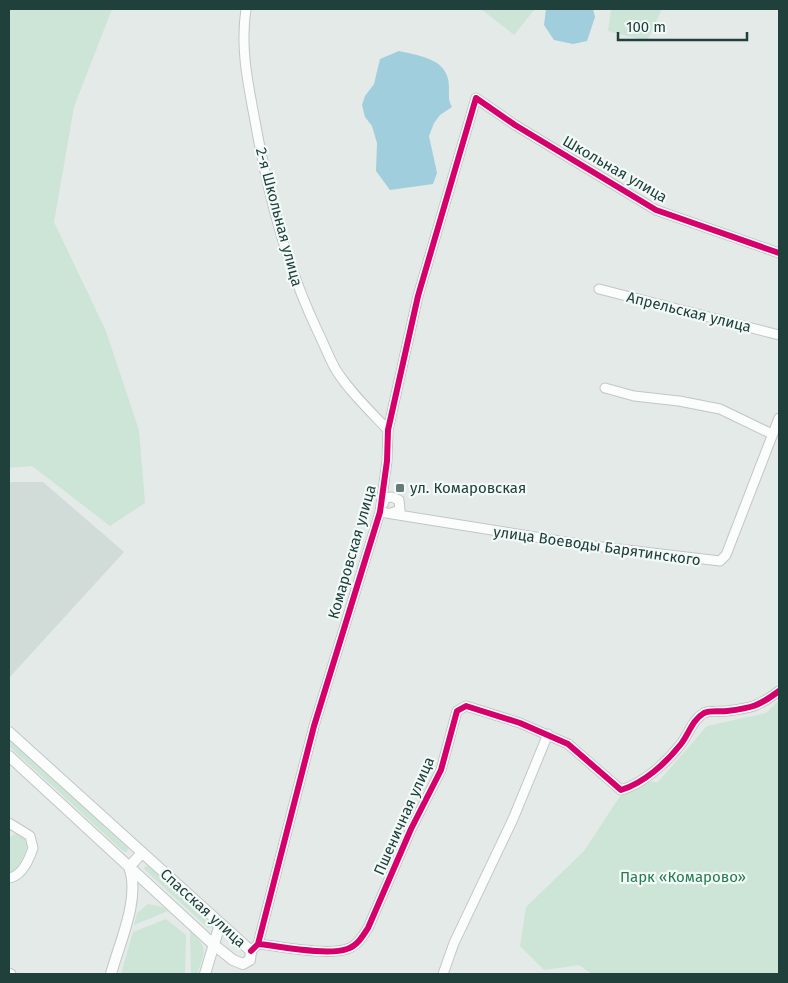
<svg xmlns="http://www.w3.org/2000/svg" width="788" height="983" viewBox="0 0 788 983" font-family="'Fira Sans',sans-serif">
  <rect width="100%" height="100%" fill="#e4eae8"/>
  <path fill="#d1dcd9" d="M 9,482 L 43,482 L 124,552 L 9,678 Z"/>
  <path fill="#cce5d6" d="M 9,9 L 112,9 L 74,107 L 54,222 L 106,331 L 139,430 L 145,503 L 110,526 L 32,466 L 9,468 Z
    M 481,9 L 535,9 L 514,35 Z
    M 611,9 L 662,9 L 647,41 L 608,31 Z
    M 779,700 L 779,974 L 592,974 L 579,965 L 544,970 L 520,946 L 526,907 L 584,851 L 630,781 L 658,782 L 707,726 L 766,713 Z
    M 9,739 L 128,848 L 127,852 L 124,852 L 9,746 Z
    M 18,833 L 27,837 C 29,851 19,868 9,875 L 9,840 L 11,836 Z
    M 148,866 L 212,925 L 212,927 L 208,928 L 145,870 L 144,867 Z
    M 148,904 L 163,907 L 168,911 L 134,925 L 137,913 Z
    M 166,919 L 186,935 L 185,974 L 121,974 L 133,932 Z
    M 190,931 C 209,948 205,951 197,974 L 191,974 Z"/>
  <path fill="#a0cedd" d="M 546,9 L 593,9 L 595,17 L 587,41 L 573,44 L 554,40 L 544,25 Z
    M 399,51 C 421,56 449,59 449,87 C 449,94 448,101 452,107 L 440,115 L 434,123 L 429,136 L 437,173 L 433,184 L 390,190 L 376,171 L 377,143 L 372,126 L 365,117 L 362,105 L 365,96 L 374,84 L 380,59 Z"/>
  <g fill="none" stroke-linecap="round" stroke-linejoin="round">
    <g stroke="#c1c7c5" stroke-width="11">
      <path id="minor" d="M 246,9 C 240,48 248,83 255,121 C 268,194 286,265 318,332 C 324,344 329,358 336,370 C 350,392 370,411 388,430
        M 599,289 L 779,335
        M 605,388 L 634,396 L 679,401 L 720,409 L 772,434
        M 383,504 L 385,498 L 392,497 L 399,500 L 400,510 L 391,513
        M 380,512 L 585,545 L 720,561 L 726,555 L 779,418
        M 9,823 L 30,836 L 33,848 C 29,860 22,876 9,878
        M 258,944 C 279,946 327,956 347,949 C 357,946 363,936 368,928 L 411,829 L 441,770 L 457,711 L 466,706 L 520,723 L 568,744 L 621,790 C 644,783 666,763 681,744 C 689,734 692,720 704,713 C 710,710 720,712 727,711 C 752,708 759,706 779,691
        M 251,951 L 258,944 L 314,726 L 380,512 L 387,461 L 388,430 L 418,296 L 476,98 L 515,125 L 656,210 L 779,253
        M 9,973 L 11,974
        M 443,974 L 454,943 L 513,819 L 548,734"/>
    </g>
    <g stroke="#c1c7c5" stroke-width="12">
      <path id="tertiary" d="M 9,732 L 251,951 L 250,960 L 243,964 L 233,960 L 214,945 L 9,756
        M 111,974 C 119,944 141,897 129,867 L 142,853
        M 205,974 L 220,924"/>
    </g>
    <use href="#minor" stroke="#fbfcfc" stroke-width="9"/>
    <use href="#tertiary" stroke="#fbfcfc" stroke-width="10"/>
    <g stroke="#f2f9f7" stroke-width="9">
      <path id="cycleway" d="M 258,944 C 279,946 327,956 347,949 C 357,946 363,936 368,928 L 411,829 L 441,770 L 457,711 L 466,706 L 520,723 L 568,744 L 621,790 C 644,783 666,763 681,744 C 689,734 692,720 704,713 C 710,710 720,712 727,711 C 752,708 759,706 779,691
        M 251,951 L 258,944 L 314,726 L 380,512 L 387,461 L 388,430 L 418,296 L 476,98 L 515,125 L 656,210 L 779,253"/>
    </g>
    <use href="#cycleway" stroke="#d6006c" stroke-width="6"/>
  </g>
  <rect fill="#647c78" stroke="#f2f9f7" stroke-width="2" x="395" y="483" width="10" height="10" rx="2.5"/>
  <g text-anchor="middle" stroke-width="4.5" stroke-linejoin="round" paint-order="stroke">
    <g font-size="15" fill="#1f403b" stroke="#f2f9f7">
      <text transform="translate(615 169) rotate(30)" y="5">Школьная улица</text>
      <text transform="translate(279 217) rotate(75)" y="5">2-я Школьная улица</text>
      <text transform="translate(689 312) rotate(14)" y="5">Апрельская улица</text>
      <text transform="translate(597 546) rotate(8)" y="5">улица Воеводы Барятинского</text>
      <text transform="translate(352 552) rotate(-74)" y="5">Комаровская улица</text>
      <text transform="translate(404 816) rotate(-66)" y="5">Пшеничная улица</text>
      <text transform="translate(203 908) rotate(42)" y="5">Спасская улица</text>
    </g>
    <g font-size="15" fill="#1f403b" stroke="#f2f9f7" text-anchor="start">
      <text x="410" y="493">ул. Комаровская</text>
    </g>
    <g font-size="15" fill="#257c50" stroke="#f2f9f7">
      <text x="683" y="882">Парк «Комарово»</text>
    </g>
  </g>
  <rect width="788" height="983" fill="none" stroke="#1f403b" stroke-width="20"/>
  <path d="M618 32v8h129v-8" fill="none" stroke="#1f403b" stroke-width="2.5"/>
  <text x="626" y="32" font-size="15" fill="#1f403b" stroke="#f2f9f7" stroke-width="4" paint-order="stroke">100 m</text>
</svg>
